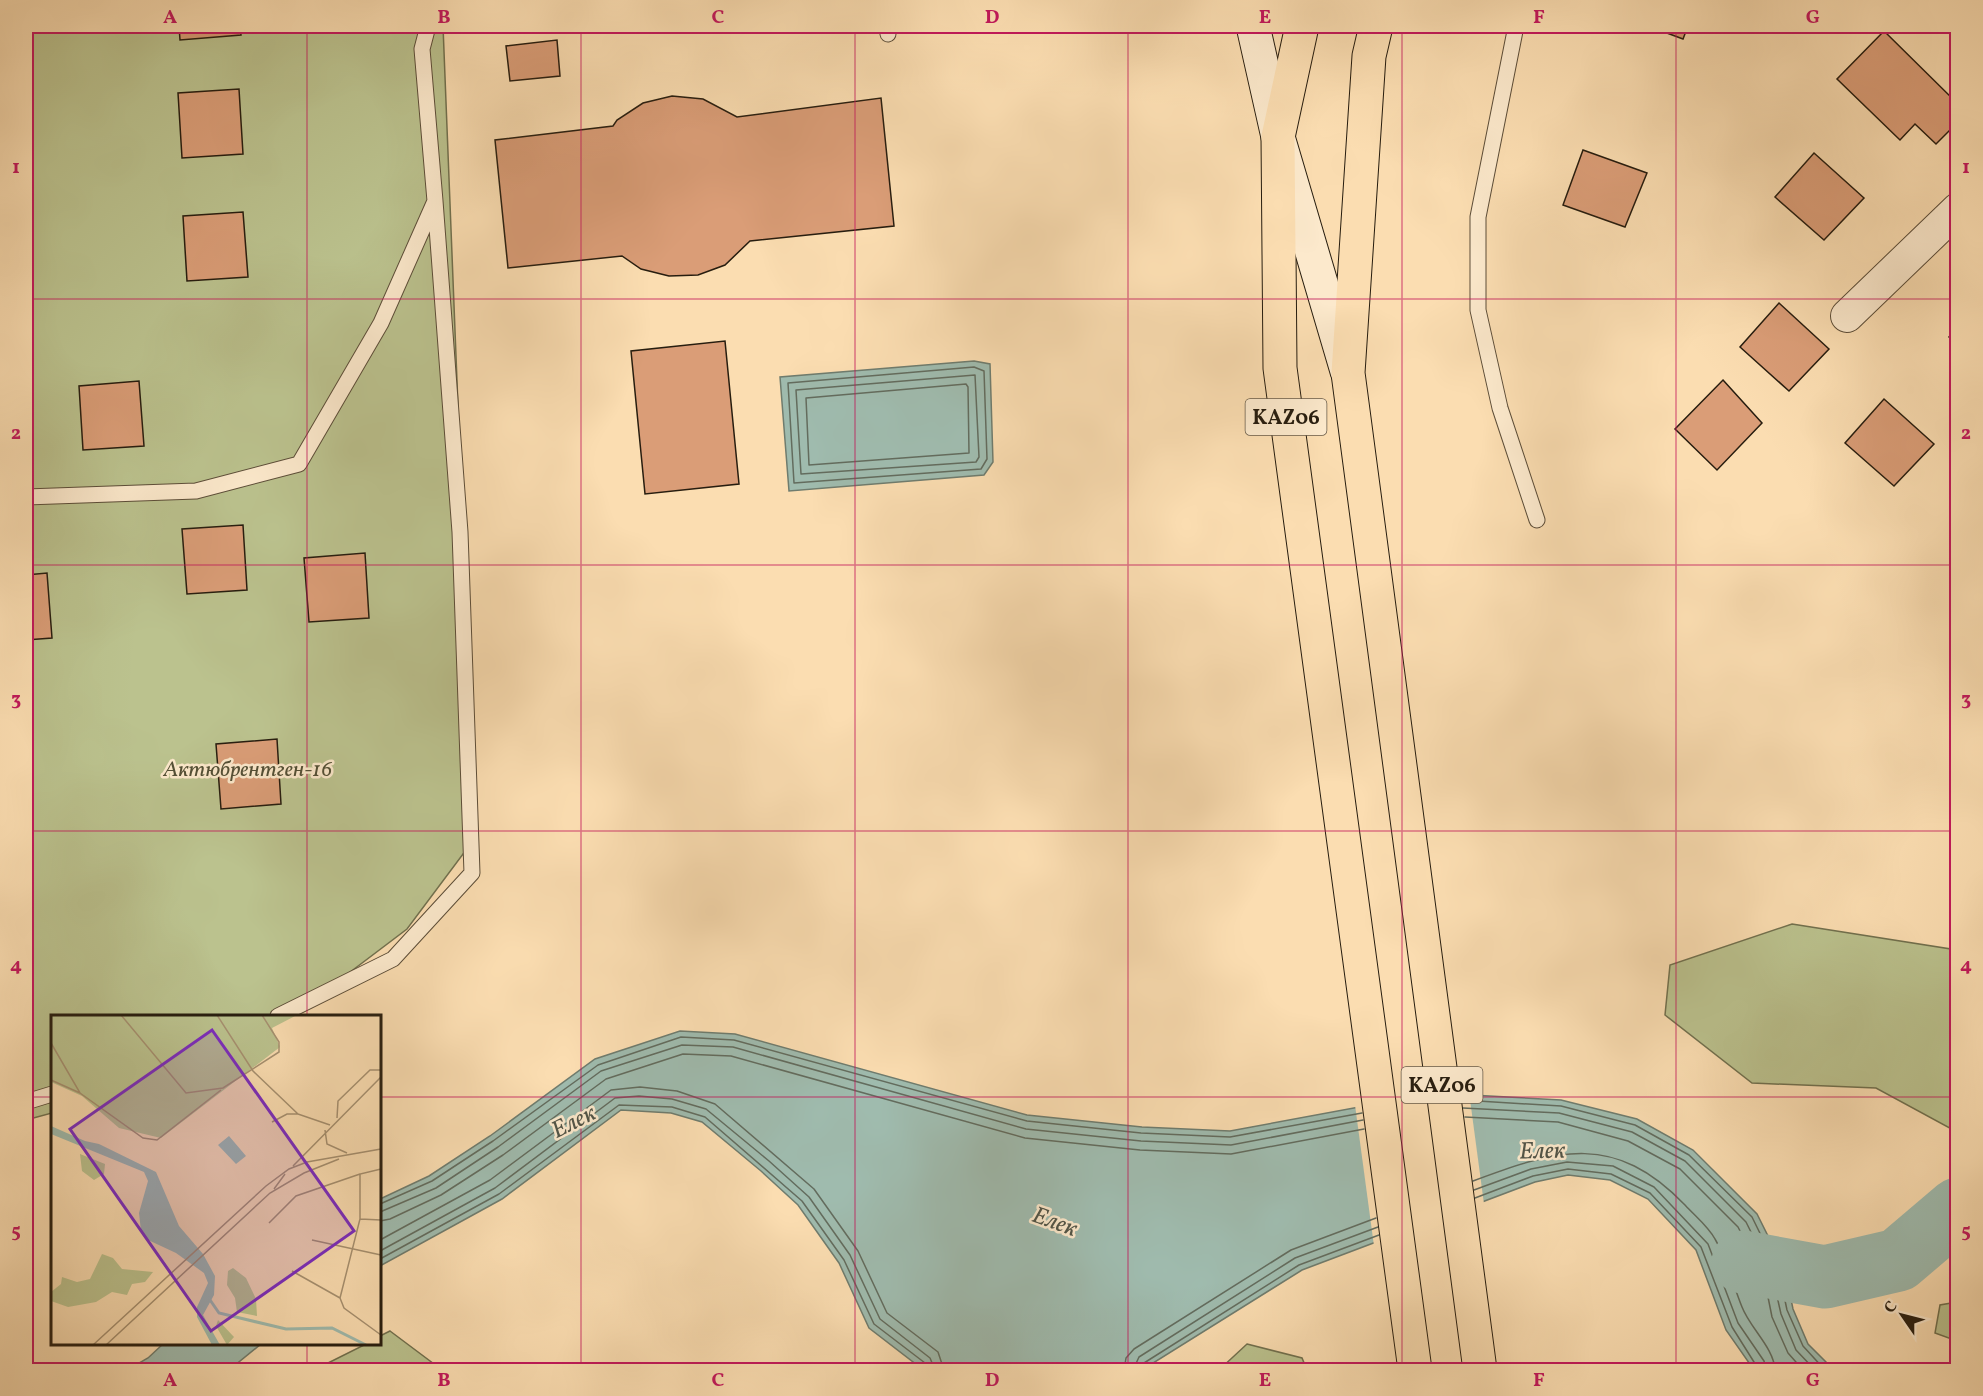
<svg xmlns="http://www.w3.org/2000/svg" width="1983" height="1396" viewBox="0 0 1983 1396" font-family="Vollkorn,serif">
  <rect width="100%" height="100%" fill="#fbddb1"/>
  <filter id="stains"><feTurbulence type="fractalNoise" baseFrequency=".00333" numOctaves="4"/><feColorMatrix values="0 0 0 0 .2 0 0 0 0 .09 0 0 0 0 .02 0 0 0 .5 -.17"/></filter>
  <radialGradient id="worn" r=".72"><stop offset=".6" stop-color="#630" stop-opacity="0"/><stop offset="1" stop-color="#630" stop-opacity=".3"/></radialGradient>
  <path fill="#bbc28e" stroke="#71704e" stroke-width="1.5" d="M 26,26 L 443,26 L 475,838 L 407,929 L 292,1016 L 52,1016 L 52,1113 L 26,1120 Z
    M 1792,924 L 1957,950 L 1957,1132 L 1876,1088 L 1752,1083 L 1665,1015 L 1670,965 Z
    M 1957,1302 L 1958,1302 L 1957,1341 L 1935,1333 L 1940,1305 Z
    M 390,1331 L 442,1370 L 314,1370 L 366,1344 L 380,1344 L 380,1336 Z
    M 1247,1344 L 1302,1358 L 1307,1370 L 1219,1370 Z"/>
  <path fill="#9fbbae" stroke="#6f7c6e" stroke-width="1.5" d="M 974,361 L 990,364 L 993,462 L 984,475 L 789,491 L 780,377 Z
    M 680,1031 L 735,1034 L 1027,1115 L 1142,1127 L 1230,1131 L 1435,1093 L 1561,1100 L 1637,1119 L 1693,1150 L 1757,1214 L 1785,1270 L 1793,1309 L 1808,1344 L 1834,1370 L 1754,1370 L 1726,1330 L 1696,1250 L 1648,1199 L 1610,1180 L 1568,1175 L 1535,1182 L 1302,1270 L 1142,1370 L 927,1370 L 921,1368 L 869,1328 L 839,1263 L 798,1205 L 761,1171 L 702,1122 L 671,1113 L 621,1110 L 502,1199 L 380,1266 L 380,1199 L 429,1176 L 490,1136 L 595,1059 Z
    M 163,1344 L 261,1344 L 229,1370 L 127,1370 L 148,1358 Z"/>
  <path fill="#fbddb1" d="M 1434,1090 L 1469,1092 L 1484,1204 L 1374,1246 L 1355,1105 Z"/>
  <g fill="none" stroke-linecap="round" stroke-linejoin="round">
    <path stroke="#636c5e" stroke-width="1.5" d="M 974,367 L 984,371 L 987,459 L 981,469 L 794,483 L 788,383 Z
      M 975,375 L 979,457 L 976,462 L 801,474 L 796,390 Z
      M 966,384 L 968,387 L 969,453 L 809,465 L 806,398 Z
      M 1462,1100 L 1561,1106 L 1635,1125 L 1689,1155 L 1752,1217 L 1779,1272 L 1787,1310 L 1803,1346 L 1825,1370
      M 1463,1108 L 1559,1113 L 1632,1132 L 1685,1161 L 1746,1222 L 1772,1274 L 1781,1314 L 1796,1350 L 1815,1370
      M 1465,1117 L 1558,1122 L 1628,1141 L 1680,1169 L 1738,1227 L 1764,1277 L 1772,1317 L 1788,1353 L 1803,1370
      M 1473,1181 C 1558,1149 1615,1132 1685,1205 C 1695,1216 1708,1226 1715,1239 C 1727,1259 1733,1285 1742,1307 C 1750,1328 1774,1348 1775,1370
      M 1474,1190 L 1531,1169 L 1567,1162 L 1613,1166 L 1654,1187 L 1708,1244 L 1738,1323 L 1764,1361 L 1766,1370
      M 1475,1198 L 1533,1176 L 1568,1169 L 1611,1174 L 1650,1193 L 1701,1247 L 1732,1327 L 1759,1370
      M 380,1204 L 432,1181 L 493,1141 L 598,1065 L 681,1037 L 734,1040 L 1027,1121 L 1141,1133 L 1230,1137 L 1362,1113
      M 380,1212 L 436,1188 L 498,1147 L 601,1071 L 682,1045 L 733,1047 L 1026,1129 L 1141,1141 L 1231,1145 L 1363,1120
      M 380,1221 L 390,1219 L 441,1195 L 503,1155 L 606,1079 L 683,1054 L 731,1056 L 1025,1138 L 1140,1150 L 1231,1154 L 1364,1129
      M 380,1240 L 490,1180 L 611,1090 L 640,1087 L 677,1091 L 715,1104 L 814,1189 L 858,1251 L 887,1313 L 938,1352 L 944,1370
      M 380,1251 L 495,1188 L 615,1098 L 639,1096 L 672,1099 L 706,1109 L 769,1161 L 809,1197 L 850,1255 L 880,1319 L 930,1358 L 935,1370
      M 380,1259 L 499,1194 L 619,1105 L 672,1107 L 705,1117 L 802,1201 L 844,1260 L 874,1324 L 925,1363 L 928,1370
      M 1124,1370 L 1126,1358 L 1134,1349 L 1291,1250 L 1376,1218
      M 1133,1370 L 1139,1357 L 1295,1258 L 1378,1227
      M 1141,1370 L 1144,1363 L 1299,1265 L 1379,1235"/>
    <path stroke="#9fbbae" stroke-width="63" d="M 1743,1262 L 1825,1277 L 1898,1260 L 1958,1209"/>
  </g>
  <path fill="#da9d77" stroke="#271d0f" stroke-width="1.5" d="M 179,26 L 240,26 L 241,35 L 180,40 Z
    M 1648,26 L 1688,26 L 1683,39 Z
    M 1884,31 L 1958,104 L 1958,122 L 1936,144 L 1915,124 L 1900,140 L 1837,79 Z
    M 557,40 L 560,76 L 510,81 L 506,46 Z
    M 239,89 L 243,154 L 182,158 L 178,93 Z
    M 672,96 L 703,99 L 737,117 L 881,98 L 894,226 L 750,241 L 725,265 L 698,275 L 669,276 L 641,269 L 622,256 L 508,268 L 495,140 L 613,126 L 617,120 L 643,103 Z
    M 1583,150 L 1647,173 L 1625,227 L 1563,205 Z
    M 1814,153 L 1864,198 L 1824,240 L 1775,197 Z
    M 243,212 L 248,277 L 187,281 L 183,216 Z
    M 1779,303 L 1829,349 L 1789,391 L 1740,347 Z
    M 1958,327 L 1958,345 L 1949,337 Z
    M 725,341 L 739,484 L 645,494 L 631,351 Z
    M 1723,380 L 1762,423 L 1717,470 L 1675,429 Z
    M 139,381 L 144,446 L 83,450 L 79,386 Z
    M 1884,399 L 1934,444 L 1894,486 L 1845,443 Z
    M 243,525 L 247,590 L 187,594 L 182,529 Z
    M 365,553 L 369,618 L 309,622 L 304,558 Z
    M 47,573 L 52,638 L 26,640 L 26,575 Z
    M 277,739 L 281,804 L 221,809 L 216,744 Z"/>
  <g fill="none" stroke-linecap="round" stroke-linejoin="round">
    <g stroke="#5c4d38" stroke-width="17">
      <path id="lane" d="M 887,26 L 888,34
        M 1516,26 L 1478,217 L 1478,310 L 1500,408 L 1537,520
        M 26,497 L 196,491 L 299,464 L 381,323 L 435,201 L 422,49 L 428,26
        M 278,1016 L 393,959 L 472,873 L 460,532 L 435,201
        M 26,1102 L 52,1094"/>
    </g>
    <g stroke="#5c4d38" stroke-width="34">
      <path id="street" d="M 1847,316 L 1958,209"/>
    </g>
    <g stroke="#271d0f" stroke-width="35">
      <path id="secondary" d="M 1253,26 L 1278,137 L 1347,371"/>
    </g>
    <g stroke="#271d0f" stroke-width="35">
      <path id="highway" d="M 1302,26 L 1278,137 L 1280,368 L 1415,1370
        M 1376,26 L 1369,56 L 1348,373 L 1480,1370"/>
    </g>
    <use href="#lane" stroke="#fce9cc" stroke-width="15"/>
    <use href="#street" stroke="#fce9cc" stroke-width="32"/>
    <use href="#secondary" stroke="#fce9cc" stroke-width="33"/>
    <use href="#highway" stroke="#fbddb1" stroke-width="33"/>
  </g>
  <path fill="none" stroke="#c2185b" stroke-width="1.5" stroke-opacity="0.55" d="M 307,26 L 307,1016M 581,26 L 581,1370M 855,26 L 855,1370M 1128,26 L 1128,1370M 1402,26 L 1402,1370M 1676,26 L 1676,1370M 26,299 L 1958,299M 26,565 L 1958,565M 26,831 L 1958,831M 26,1097 L 52,1097M 380,1097 L 1958,1097M 307,1344 L 307,1370"/>
  <g text-anchor="middle" stroke-width="5" stroke-linejoin="round" paint-order="stroke">
    <g fill="#fce9cc" stroke="#675a48" stroke-width="1.5">
      <rect x="1245.5" y="399" width="81" height="36" rx="4.5"/>
      <rect x="1401.5" y="1067" width="81" height="36" rx="4.5"/>
    </g>
    <g font-size="21" font-weight="bold" fill="#271d0f">
      <text x="1286" y="424">KАZ06</text>
      <text x="1442" y="1092">KАZ06</text>
    </g>
    <g font-size="22" font-style="italic" fill="#534f35" stroke="#fce9cc">
      <text x="248" y="776">Актюбрентген-16</text>
    </g>
    <g font-size="24" font-style="italic" fill="#515447" stroke="#fce9cc">
      <text transform="translate(573 1121) rotate(-27)" y="8">Елек</text>
      <text transform="translate(1542 1150) rotate(-1)" y="8">Елек</text>
      <text transform="translate(1055 1221) rotate(20)" y="8">Елек</text>
    </g>
  </g>
  <g transform="translate(51 1015)">
    <rect width="330" height="330" fill="#fbddb1"/>
    <path d="M 0,0 L 246,0 L 221,13 L 229,32 L 110,123 L 68,113 L 31,81 L 0,67 ZM 29,139 L 54,149 L 53,159 L 43,165 L 31,156 ZM 51,239 L 62,243 L 71,254 L 102,257 L 94,267 L 81,269 L 76,280 L 61,277 L 45,287 L 17,292 L 0,286 L 0,277 L 10,269 L 11,262 L 26,267 L 39,264 ZM 182,253 L 195,263 L 205,284 L 206,301 L 186,297 L 184,283 L 176,270 L 177,256 ZM 167,305 L 183,322 L 176,330 L 165,311 Z" fill="#bbc28e"/>
    <path d="M 0,111 L 34,126 L 48,129 L 105,157 L 128,211 L 152,239 L 164,261 L 163,280 L 152,300 L 169,330 L 161,330 L 146,302 L 146,292 L 157,268 L 153,258 L 125,238 L 95,224 L 90,216 L 88,198 L 97,166 L 93,157 L 0,119 ZM 178,121 L 195,141 L 185,149 L 167,130 Z" fill="#9fbbae"/>
    <path fill="none" stroke="#9fbbae" stroke-width="3" d="M 157,282 L 168,298 L 235,314 L 281,313 L 315,330"/>
    <path fill="none" stroke="#a69070" stroke-width="1.5" d="M 70,0 L 135,78 L 172,73 L 228,37 L 228,27 L 211,0M 166,0 L 202,56 L 247,99M 0,28 L 29,78 L 92,123 L 106,125 L 170,75M 0,65 L 29,78M 286,103 L 287,86 L 319,55 L 330,55M 221,107 L 236,99 L 247,99 L 279,110M 274,115 L 276,129 L 296,138M 242,151 L 330,62M 330,154 L 309,159 L 309,204 L 289,283 L 293,293 L 330,320M 223,174 L 234,159M 309,204 L 330,205M 218,208 L 245,181 L 309,159M 261,225 L 330,240M 241,256 L 289,283M 42,330 L 215,171 L 238,154 L 256,147 L 330,134M 55,330 L 219,178 L 253,158 L 288,144"/>
    <path fill="#7b2cbf" fill-opacity="0.15" stroke="#7b2cbf" stroke-width="3" d="M 161,15 L 303,216 L 160,316 L 19,114 Z"/>
    <rect width="330" height="330" fill="none" stroke="#271d0f" stroke-width="3"/>
  </g>
  <rect width="1983" height="1396" fill="none" stroke="#fbddb1" stroke-width="66"/>
  <g transform="translate(1902 1315) rotate(305)" stroke="#fce9cc" stroke-width="4.5" paint-order="stroke">
  <path d="M0-4.5L10 22L0 15L-10 22Z" fill="#271d0f"/>
  <text y="-9" font-size="16" font-weight="bold" text-anchor="middle" fill="#271d0f">С</text>
  </g>
  <rect x="33" y="33" width="1917" height="1330" fill="none" stroke="#c2185b" stroke-width="2"/>
  <g font-size="20" text-anchor="middle" font-weight="bold" fill="#c2185b">
    <text x="170" y="23">A</text>
    <text x="444" y="23">B</text>
    <text x="718" y="23">C</text>
    <text x="992" y="23">D</text>
    <text x="1265" y="23">E</text>
    <text x="1539" y="23">F</text>
    <text x="1813" y="23">G</text>
    <text x="16" y="173">1</text>
    <text x="1966" y="173">1</text>
    <text x="16" y="439">2</text>
    <text x="1966" y="439">2</text>
    <text x="16" y="705">3</text>
    <text x="1966" y="705">3</text>
    <text x="16" y="971">4</text>
    <text x="1966" y="971">4</text>
    <text x="16" y="1237">5</text>
    <text x="1966" y="1237">5</text>
    <text x="170" y="1386">A</text>
    <text x="444" y="1386">B</text>
    <text x="718" y="1386">C</text>
    <text x="992" y="1386">D</text>
    <text x="1265" y="1386">E</text>
    <text x="1539" y="1386">F</text>
    <text x="1813" y="1386">G</text>
  </g>
  <rect width="100%" height="100%" filter="url(#stains)"/>
  <rect width="100%" height="100%" fill="url(#worn)"/>
</svg>
